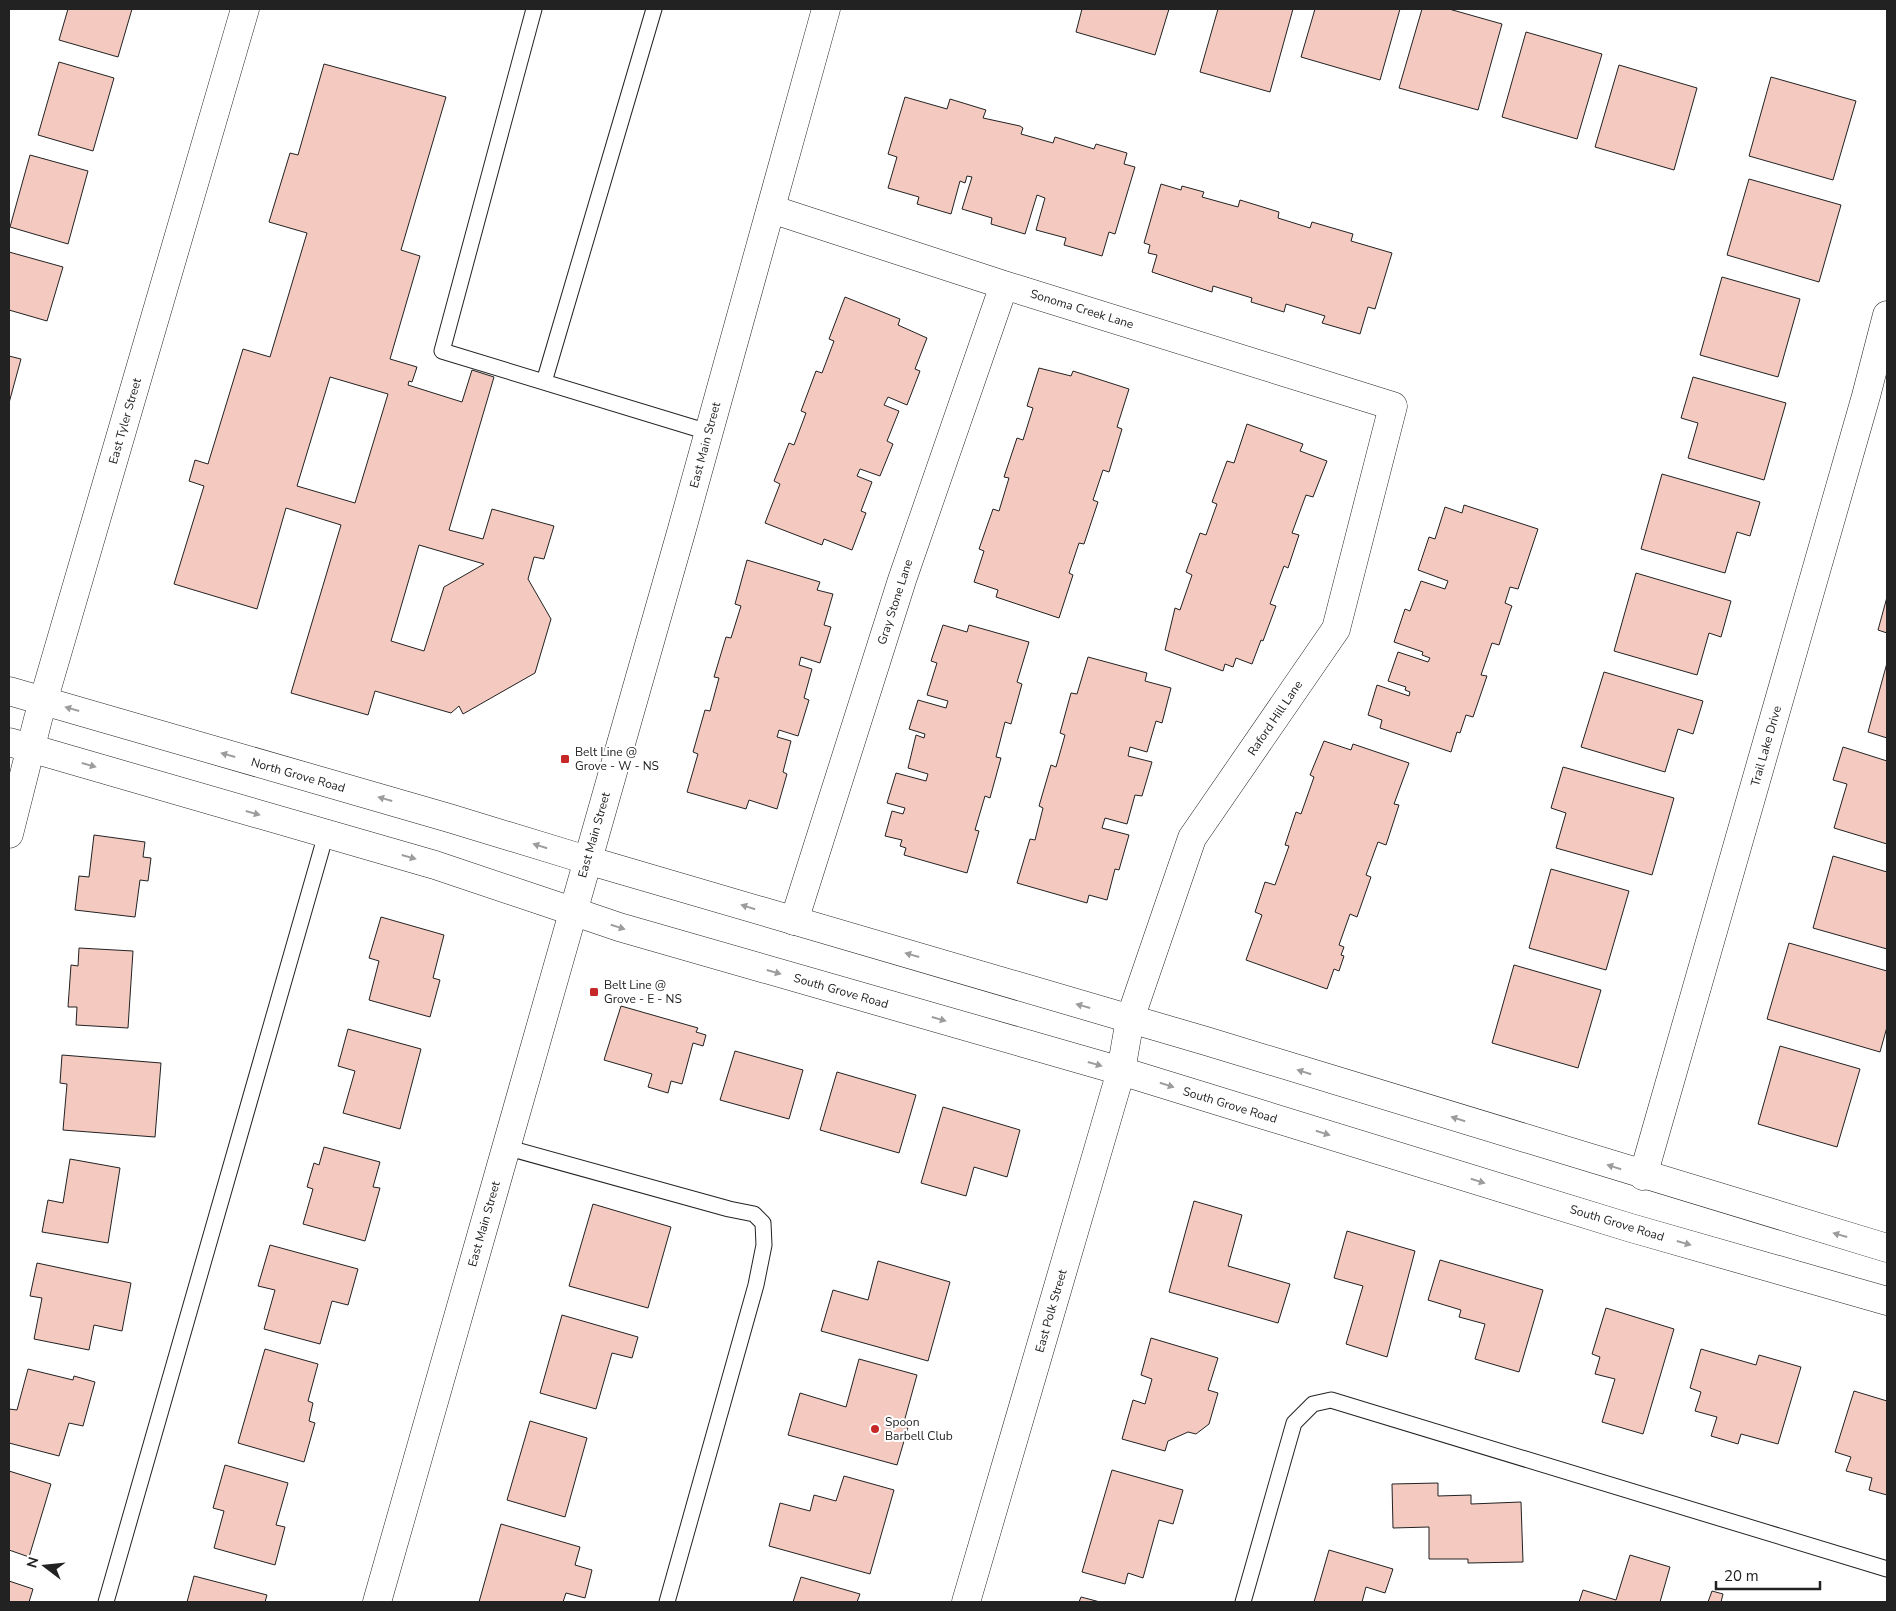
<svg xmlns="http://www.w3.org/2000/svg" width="1896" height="1611" viewBox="0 0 1896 1611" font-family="'Nunito Sans',sans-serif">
  <rect width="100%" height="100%" fill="#fff"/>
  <path fill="#f3c9c0" stroke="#222" fill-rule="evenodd" d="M 68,9 L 132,9 L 118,57 L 59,40 Z
    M 1082,9 L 1169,9 L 1155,55 L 1076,32 Z
    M 1218,9 L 1293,9 L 1270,92 L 1200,72 Z
    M 1315,9 L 1400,9 L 1380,80 L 1301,57 Z
    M 1422,9 L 1449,9 L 1502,24 L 1478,110 L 1399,88 Z
    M 1526,32 L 1602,54 L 1577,139 L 1502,117 Z
    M 59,62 L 114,78 L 93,151 L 38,135 Z
    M 324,64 L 446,97 L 401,250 L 420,256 L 390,359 L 417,367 L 412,382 L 409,381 L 408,385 L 462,402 L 472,370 L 494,377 L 449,530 L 483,539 L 492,509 L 554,526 L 544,559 L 534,557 L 528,579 L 551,619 L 535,673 L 463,714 L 459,706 L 451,713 L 375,691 L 368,715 L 291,693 L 341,525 L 286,508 L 257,609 L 174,584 L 204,486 L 189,481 L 195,460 L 208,464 L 243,349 L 270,357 L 307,233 L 269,222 L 290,153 L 298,155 ZM 330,377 L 388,394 L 355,503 L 297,486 ZM 419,545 L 484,564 L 444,587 L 424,651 L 391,641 Z
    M 1619,65 L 1697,88 L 1674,170 L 1595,147 Z
    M 1771,77 L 1856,101 L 1833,180 L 1749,156 Z
    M 905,97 L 947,109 L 950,99 L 986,110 L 983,118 L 1020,126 L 1023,128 L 1021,134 L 1053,143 L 1055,137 L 1094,149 L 1096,144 L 1127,153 L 1124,164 L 1135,167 L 1115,234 L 1109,232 L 1102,256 L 1064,245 L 1066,238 L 1036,230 L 1045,198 L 1037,195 L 1025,234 L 991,224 L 992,218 L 962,209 L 972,177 L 967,176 L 965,183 L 960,181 L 951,214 L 917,204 L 919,197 L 888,188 L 897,157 L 888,154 Z
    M 30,155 L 88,171 L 68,244 L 10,227 Z
    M 1749,179 L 1841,205 L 1819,282 L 1727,255 Z
    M 1161,184 L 1181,190 L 1182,186 L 1204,192 L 1202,197 L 1238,207 L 1240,200 L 1279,212 L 1278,218 L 1310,228 L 1312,222 L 1353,234 L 1351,241 L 1392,253 L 1375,309 L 1368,307 L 1360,334 L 1322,323 L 1325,316 L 1286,304 L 1284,312 L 1251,302 L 1252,298 L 1213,286 L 1212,292 L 1152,272 L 1157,255 L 1148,253 L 1150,245 L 1144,243 Z
    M 9,252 L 63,267 L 47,321 L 9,310 Z
    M 1722,277 L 1800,299 L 1778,377 L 1700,355 Z
    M 845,297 L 900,319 L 898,325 L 927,338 L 915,369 L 920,371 L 907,405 L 888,397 L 884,405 L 899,411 L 887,441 L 893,444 L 880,476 L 860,469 L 857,476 L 872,482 L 861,511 L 866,513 L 852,550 L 824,539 L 822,545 L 765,523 L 780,484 L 774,481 L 789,443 L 794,445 L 806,413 L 801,411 L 816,371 L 822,373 L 834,341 L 829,339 Z
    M 9,356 L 21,359 L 9,403 Z
    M 1039,368 L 1071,376 L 1073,371 L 1129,389 L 1117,427 L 1122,429 L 1109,472 L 1103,470 L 1093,500 L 1098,502 L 1084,544 L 1079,543 L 1069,573 L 1073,575 L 1059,618 L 996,597 L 998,590 L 974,582 L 984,551 L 979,549 L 993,509 L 999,511 L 1009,478 L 1004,477 L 1017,438 L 1023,440 L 1033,408 L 1027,406 Z
    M 1693,377 L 1786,403 L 1764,480 L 1688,458 L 1698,423 L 1681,418 Z
    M 1247,424 L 1303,444 L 1300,451 L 1327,461 L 1313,497 L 1306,495 L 1292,533 L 1299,535 L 1288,568 L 1284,566 L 1270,604 L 1276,606 L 1263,641 L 1261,640 L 1252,664 L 1236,658 L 1233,667 L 1225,664 L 1223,671 L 1165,650 L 1175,608 L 1180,610 L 1192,575 L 1186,572 L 1200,533 L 1206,535 L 1217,504 L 1212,502 L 1227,461 L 1234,463 Z
    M 1662,474 L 1760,502 L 1750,536 L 1737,532 L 1725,573 L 1641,549 Z
    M 1464,505 L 1538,529 L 1518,589 L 1510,587 L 1505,603 L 1512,606 L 1510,611 L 1499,645 L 1492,643 L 1481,675 L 1487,676 L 1473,717 L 1466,715 L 1460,733 L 1457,732 L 1451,752 L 1380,728 L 1382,720 L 1368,715 L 1377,685 L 1409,696 L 1410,692 L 1405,690 L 1406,687 L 1388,681 L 1398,652 L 1428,662 L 1430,658 L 1422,655 L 1423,652 L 1394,642 L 1405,609 L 1410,611 L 1421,581 L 1445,589 L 1448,581 L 1418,570 L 1429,537 L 1435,539 L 1445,507 L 1462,513 Z
    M 747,560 L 820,582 L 817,590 L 833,594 L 824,625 L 831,627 L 820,663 L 801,657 L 799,665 L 812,669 L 804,698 L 809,700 L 798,736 L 779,730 L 777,737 L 791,741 L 783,772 L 787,774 L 777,809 L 749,800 L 746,809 L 687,792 L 698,754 L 693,752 L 705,710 L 710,711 L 719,678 L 714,677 L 726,637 L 731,638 L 741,606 L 735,604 Z
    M 1636,573 L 1731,601 L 1721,637 L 1709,633 L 1697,675 L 1614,651 Z
    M 1887,597 L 1887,633 L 1878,630 Z
    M 943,625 L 967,632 L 969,625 L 1029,642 L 1017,682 L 1022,684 L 1011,724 L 1005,722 L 996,757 L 1001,758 L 990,798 L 985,796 L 975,830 L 979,831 L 967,873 L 904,855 L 906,848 L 900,846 L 902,840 L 885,836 L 892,811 L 903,814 L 905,808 L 887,803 L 896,773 L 926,781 L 928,774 L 908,768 L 916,735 L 924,738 L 925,734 L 909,729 L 918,700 L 946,708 L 948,701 L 927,695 L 937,663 L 931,661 Z
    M 1088,657 L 1147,673 L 1145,681 L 1171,688 L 1162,723 L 1156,721 L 1147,752 L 1130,747 L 1128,756 L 1152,762 L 1142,796 L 1135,795 L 1127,824 L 1105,818 L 1102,828 L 1129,835 L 1119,870 L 1115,869 L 1107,900 L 1089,895 L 1087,903 L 1017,883 L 1030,839 L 1035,840 L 1043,808 L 1039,806 L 1051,765 L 1056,767 L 1065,735 L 1060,733 L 1071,693 L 1077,694 Z
    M 1887,663 L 1887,738 L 1868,732 Z
    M 1604,672 L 1703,701 L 1693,734 L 1678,729 L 1665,772 L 1581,747 Z
    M 1324,741 L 1351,750 L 1353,744 L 1409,763 L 1394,804 L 1399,805 L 1386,845 L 1378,842 L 1366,875 L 1371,877 L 1357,917 L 1350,914 L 1339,945 L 1344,947 L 1341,955 L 1344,956 L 1339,971 L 1334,969 L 1327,989 L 1246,960 L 1262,915 L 1255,912 L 1265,882 L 1275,885 L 1289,846 L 1285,845 L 1296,812 L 1301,814 L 1314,777 L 1310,775 Z
    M 1843,747 L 1887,761 L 1887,844 L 1834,828 L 1847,784 L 1833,780 Z
    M 1563,767 L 1674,798 L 1652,875 L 1556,848 L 1566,813 L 1551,808 Z
    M 94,835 L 145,842 L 143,857 L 151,858 L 148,881 L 140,880 L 135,917 L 75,910 L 79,876 L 89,877 Z
    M 1833,856 L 1887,872 L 1887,949 L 1813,928 Z
    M 1551,869 L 1629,891 L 1606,970 L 1529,948 Z
    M 381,917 L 444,935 L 433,978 L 440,980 L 430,1017 L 369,1000 L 379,961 L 369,958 Z
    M 1789,943 L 1887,971 L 1887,1027 L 1880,1052 L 1767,1019 Z
    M 79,948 L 133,951 L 128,1028 L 76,1025 L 77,1007 L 68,1007 L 71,965 L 78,966 Z
    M 1514,965 L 1601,990 L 1578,1068 L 1492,1043 Z
    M 621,1006 L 698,1028 L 696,1032 L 706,1035 L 703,1046 L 693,1043 L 682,1084 L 671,1081 L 668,1093 L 648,1087 L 652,1074 L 604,1060 Z
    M 348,1029 L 421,1049 L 400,1129 L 343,1113 L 355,1071 L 338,1066 Z
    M 1780,1046 L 1860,1069 L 1837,1147 L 1758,1124 Z
    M 735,1051 L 803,1070 L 789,1119 L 720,1100 Z
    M 62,1055 L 161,1063 L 155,1137 L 63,1130 L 67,1084 L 60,1083 Z
    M 837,1072 L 916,1095 L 899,1153 L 820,1130 Z
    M 943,1107 L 1020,1130 L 1007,1177 L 974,1167 L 966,1196 L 921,1183 Z
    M 324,1147 L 380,1162 L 373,1187 L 380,1188 L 365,1241 L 303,1224 L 313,1189 L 307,1187 L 314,1163 L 319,1165 Z
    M 70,1159 L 120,1168 L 108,1243 L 42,1232 L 48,1200 L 63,1203 Z
    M 1194,1201 L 1242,1215 L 1228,1266 L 1290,1284 L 1278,1323 L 1169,1292 Z
    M 593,1204 L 671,1227 L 648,1308 L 569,1286 Z
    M 1347,1231 L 1415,1251 L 1387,1357 L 1346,1344 L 1363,1286 L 1334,1278 Z
    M 270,1245 L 358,1269 L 348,1305 L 332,1301 L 320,1344 L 264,1329 L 275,1290 L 258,1286 Z
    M 1440,1260 L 1543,1290 L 1519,1372 L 1475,1359 L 1485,1324 L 1459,1317 L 1461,1310 L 1428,1300 Z
    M 878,1261 L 950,1282 L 928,1361 L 821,1331 L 833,1290 L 868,1300 Z
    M 37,1263 L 131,1283 L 122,1331 L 94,1325 L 89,1350 L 34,1339 L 42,1298 L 30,1296 Z
    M 1606,1308 L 1674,1329 L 1643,1434 L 1602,1422 L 1615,1379 L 1595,1374 L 1600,1357 L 1592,1354 Z
    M 562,1315 L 638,1337 L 632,1358 L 612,1353 L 596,1409 L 540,1393 Z
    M 1151,1338 L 1218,1358 L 1208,1390 L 1218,1393 L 1209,1424 L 1196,1434 L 1188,1432 L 1168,1441 L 1165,1451 L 1122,1439 L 1133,1400 L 1145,1404 L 1152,1379 L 1141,1375 Z
    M 265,1349 L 318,1364 L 308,1401 L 313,1403 L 309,1421 L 315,1423 L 304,1462 L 238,1443 Z
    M 1701,1349 L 1756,1365 L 1759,1355 L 1801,1367 L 1778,1444 L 1741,1434 L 1738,1444 L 1711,1436 L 1717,1417 L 1695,1411 L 1701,1392 L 1690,1388 Z
    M 859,1359 L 917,1375 L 904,1422 L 909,1424 L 897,1465 L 788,1435 L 800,1393 L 846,1407 Z
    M 28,1369 L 73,1380 L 74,1376 L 95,1382 L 83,1426 L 69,1423 L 59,1456 L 9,1443 L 9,1409 L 17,1410 Z
    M 1854,1391 L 1887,1401 L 1887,1495 L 1869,1490 L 1872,1478 L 1846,1471 L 1851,1457 L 1835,1452 Z
    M 530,1421 L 587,1438 L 565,1517 L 507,1500 Z
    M 225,1465 L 288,1483 L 276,1525 L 285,1527 L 275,1565 L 214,1548 L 224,1511 L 213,1508 Z
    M 1112,1470 L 1183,1490 L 1173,1524 L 1159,1520 L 1143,1578 L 1128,1573 L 1125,1584 L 1082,1572 Z
    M 9,1471 L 51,1484 L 29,1557 L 9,1550 Z
    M 844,1476 L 894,1490 L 870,1574 L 769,1546 L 780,1503 L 810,1511 L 814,1495 L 836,1501 Z
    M 1438,1483 L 1438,1496 L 1471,1495 L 1471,1504 L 1521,1502 L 1523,1562 L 1468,1563 L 1468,1559 L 1429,1559 L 1429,1527 L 1393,1528 L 1392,1484 Z
    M 501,1524 L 580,1547 L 575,1565 L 592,1570 L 585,1598 L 566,1593 L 563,1602 L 479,1602 Z
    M 1329,1550 L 1393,1569 L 1385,1593 L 1366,1587 L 1362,1602 L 1314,1602 Z
    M 1630,1555 L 1670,1567 L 1660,1602 L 1579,1602 L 1583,1590 L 1616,1600 Z
    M 194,1576 L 267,1595 L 265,1602 L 187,1602 Z
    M 801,1577 L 860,1594 L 857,1602 L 793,1602 Z
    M 9,1581 L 33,1589 L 29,1602 L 9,1602 Z
    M 1712,1591 L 1723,1594 L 1721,1602 L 1708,1602 Z
    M 1081,1597 L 1100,1602 L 1079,1602 Z"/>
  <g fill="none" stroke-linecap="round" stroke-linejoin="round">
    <g stroke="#222" stroke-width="17">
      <path id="service" d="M 534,9 L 442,351 L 708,432
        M 544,382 L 654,9
        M 505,1147 L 729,1209 L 754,1214 L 763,1223 L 764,1245 L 756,1285 L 667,1602
        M 106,1602 L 326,834
        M 1243,1602 L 1294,1423 L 1313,1404 L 1331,1400 L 1887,1569"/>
    </g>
    <g stroke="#222" stroke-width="29">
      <path id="minor" d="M 771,209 L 1004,285 L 1393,406 L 1336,629 L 1192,838 L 1130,1019 L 1121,1071
        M 9,834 L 38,719 L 245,9
        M 794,921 L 902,580 L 1004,285
        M 1643,1176 L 1866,396 L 1887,315"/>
    </g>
    <g stroke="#222" stroke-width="29">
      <path id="tertiary" d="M 9,691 L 449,818 L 587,860
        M 9,742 L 435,865 L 572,911
        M 966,1602 L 1121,1071"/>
    </g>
    <g stroke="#222" stroke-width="29">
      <path id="secondary" d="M 587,860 L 1206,1041 L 1887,1248
        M 572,911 L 619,927 L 1121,1071 L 1631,1228 L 1887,1301"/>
    </g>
    <g stroke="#222" stroke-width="29">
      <path id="primary" d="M 377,1602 L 682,529 L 826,9"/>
    </g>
    <use href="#service" stroke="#fff" stroke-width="15"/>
    <use href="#minor" stroke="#fff" stroke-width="28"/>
    <use href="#tertiary" stroke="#fff" stroke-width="28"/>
    <use href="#secondary" stroke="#fff" stroke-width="28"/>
    <use href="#primary" stroke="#fff" stroke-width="28"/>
  </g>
  <defs><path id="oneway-solid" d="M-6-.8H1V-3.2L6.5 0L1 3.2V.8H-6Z" transform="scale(1.25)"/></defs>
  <g fill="#9c9c9c">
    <use href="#oneway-solid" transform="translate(72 709) rotate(-164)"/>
    <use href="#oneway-solid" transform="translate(228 755) rotate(-164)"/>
    <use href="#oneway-solid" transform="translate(89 765) rotate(16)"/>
    <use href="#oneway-solid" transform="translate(385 799) rotate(-164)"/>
    <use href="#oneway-solid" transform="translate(253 813) rotate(16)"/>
    <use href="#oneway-solid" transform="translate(540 846) rotate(-163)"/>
    <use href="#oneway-solid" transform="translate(409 857) rotate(16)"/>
    <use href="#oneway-solid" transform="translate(748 907) rotate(-163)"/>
    <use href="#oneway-solid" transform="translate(618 927) rotate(17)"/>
    <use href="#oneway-solid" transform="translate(912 955) rotate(-164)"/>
    <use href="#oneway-solid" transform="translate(774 972) rotate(16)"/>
    <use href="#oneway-solid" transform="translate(1083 1006) rotate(-164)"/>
    <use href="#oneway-solid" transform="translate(939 1019) rotate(16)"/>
    <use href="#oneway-solid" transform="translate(1095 1064) rotate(16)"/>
    <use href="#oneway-solid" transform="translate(1304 1072) rotate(-163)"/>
    <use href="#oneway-solid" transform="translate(1167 1085) rotate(17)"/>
    <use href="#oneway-solid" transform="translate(1458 1119) rotate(-163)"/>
    <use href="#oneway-solid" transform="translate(1323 1133) rotate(17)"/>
    <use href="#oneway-solid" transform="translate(1614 1167) rotate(-163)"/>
    <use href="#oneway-solid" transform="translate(1478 1181) rotate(17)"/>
    <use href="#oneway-solid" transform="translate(1840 1235) rotate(-164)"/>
    <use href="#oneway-solid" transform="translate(1684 1243) rotate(16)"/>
  </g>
  <g fill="#c62828" stroke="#fff" stroke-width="2">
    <rect x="560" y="754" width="10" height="10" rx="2.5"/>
    <rect x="589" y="987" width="10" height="10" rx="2.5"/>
    <circle cx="875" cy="1429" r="5"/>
  </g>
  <g text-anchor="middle" stroke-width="4" stroke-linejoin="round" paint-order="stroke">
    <g font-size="12" fill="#222" stroke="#fff">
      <text transform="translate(1082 309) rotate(17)" y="4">Sonoma Creek Lane</text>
      <text transform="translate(125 421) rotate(-74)" y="4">East Tyler Street</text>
      <text transform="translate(705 445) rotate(-75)" y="4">East Main Street</text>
      <text transform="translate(895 602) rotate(-72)" y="4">Gray Stone Lane</text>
      <text transform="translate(1275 718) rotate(-56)" y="4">Raford Hill Lane</text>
      <text transform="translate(1766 746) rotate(-74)" y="4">Trail Lake Drive</text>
      <text transform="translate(298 775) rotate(16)" y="4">North Grove Road</text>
      <text transform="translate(594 835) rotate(-74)" y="4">East Main Street</text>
      <text transform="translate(841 991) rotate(16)" y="4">South Grove Road</text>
      <text transform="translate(1230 1105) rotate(17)" y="4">South Grove Road</text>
      <text transform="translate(1617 1223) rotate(17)" y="4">South Grove Road</text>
      <text transform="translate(484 1224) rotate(-74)" y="4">East Main Street</text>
      <text transform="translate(1051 1311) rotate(-74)" y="4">East Polk Street</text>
    </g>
    <g font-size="12" fill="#222" stroke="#fff" text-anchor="start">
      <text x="575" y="756">Belt Line @<tspan x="575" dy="14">Grove - W - NS</tspan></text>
      <text x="604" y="989">Belt Line @<tspan x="604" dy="14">Grove - E - NS</tspan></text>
      <text x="885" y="1426">Spoon<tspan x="885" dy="14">Barbell Club</tspan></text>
    </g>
  </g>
  <rect width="1896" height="1611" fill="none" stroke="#222222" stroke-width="20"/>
  <g transform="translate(45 1566) rotate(286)" stroke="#ffffff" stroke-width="4" paint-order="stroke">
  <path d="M0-4L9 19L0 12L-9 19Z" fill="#222222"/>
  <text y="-8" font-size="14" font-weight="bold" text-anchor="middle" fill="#222222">N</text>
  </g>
  <path d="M1716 1581v8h104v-8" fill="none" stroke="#222222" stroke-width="2.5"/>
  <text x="1724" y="1581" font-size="15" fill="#222222" stroke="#ffffff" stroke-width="4" paint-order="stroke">20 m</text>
</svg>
